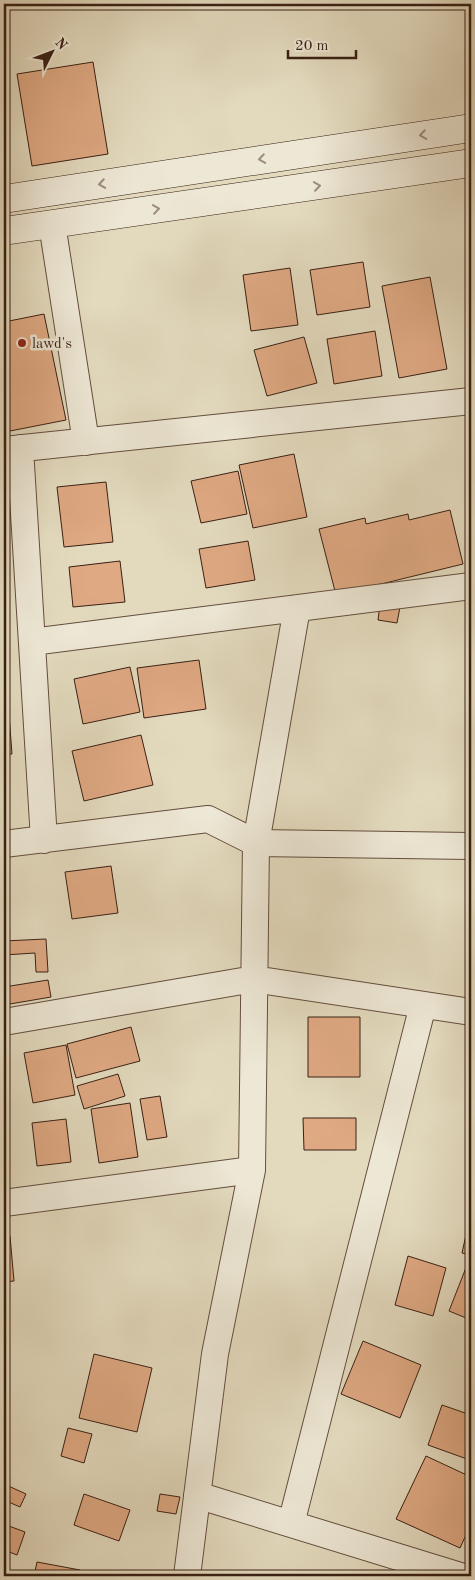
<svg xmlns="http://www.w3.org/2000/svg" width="475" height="1580" viewBox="0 0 475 1580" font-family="'Old Standard TT',serif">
  <rect width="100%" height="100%" fill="#e3dabe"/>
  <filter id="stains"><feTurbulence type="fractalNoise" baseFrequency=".004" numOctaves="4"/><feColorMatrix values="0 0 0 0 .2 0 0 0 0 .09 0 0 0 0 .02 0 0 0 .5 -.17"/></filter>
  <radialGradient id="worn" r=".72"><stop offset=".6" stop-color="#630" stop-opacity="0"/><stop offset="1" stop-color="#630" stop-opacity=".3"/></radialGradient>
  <path fill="#dfa983" stroke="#392014" d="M 93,62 L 108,154 L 32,166 L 17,74 Z
    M 363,262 L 370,307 L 317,315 L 310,270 Z
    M 290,268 L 298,325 L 251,331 L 243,275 Z
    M 430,277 L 447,369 L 399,378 L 382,286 Z
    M 44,314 L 66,420 L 10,431 L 4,403 L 4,322 Z
    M 375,331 L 382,376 L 334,384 L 327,339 Z
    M 304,337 L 317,383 L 267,396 L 254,350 Z
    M 294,454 L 307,517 L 253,528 L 239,465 Z
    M 238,471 L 247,514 L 201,523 L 191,481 Z
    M 106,482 L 113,542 L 64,547 L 57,487 Z
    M 450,510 L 463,564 L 336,595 L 319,529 L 365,518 L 366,524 L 408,514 L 409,520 Z
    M 248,541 L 255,580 L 206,588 L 199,549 Z
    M 120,561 L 125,602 L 73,607 L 69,567 Z
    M 380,604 L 400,607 L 397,623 L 378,620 Z
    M 199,660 L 206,709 L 144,718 L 137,668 Z
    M 130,667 L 140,712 L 83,724 L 74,679 Z
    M 4,702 L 8,702 L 12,754 L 4,754 Z
    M 141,735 L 153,785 L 84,801 L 72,751 Z
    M 111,866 L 118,913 L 72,919 L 65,872 Z
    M 46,939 L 48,972 L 36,972 L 35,953 L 4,955 L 4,941 Z
    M 48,980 L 51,997 L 4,1005 L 4,987 Z
    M 308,1017 L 360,1017 L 360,1077 L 308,1077 Z
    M 131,1027 L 140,1061 L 76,1078 L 67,1044 Z
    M 66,1045 L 75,1095 L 33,1103 L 24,1053 Z
    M 118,1074 L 125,1096 L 84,1109 L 77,1086 Z
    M 160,1096 L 167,1137 L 147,1140 L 140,1099 Z
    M 130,1103 L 138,1157 L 99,1163 L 91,1109 Z
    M 303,1118 L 356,1118 L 356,1150 L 304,1150 Z
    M 66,1119 L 71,1162 L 37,1166 L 32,1123 Z
    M 471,1212 L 471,1255 L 462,1253 Z
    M 10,1236 L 14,1281 L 4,1282 L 4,1237 Z
    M 408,1256 L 446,1268 L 433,1316 L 395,1305 Z
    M 469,1260 L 471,1261 L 471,1320 L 449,1311 Z
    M 363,1341 L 421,1365 L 400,1418 L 341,1394 Z
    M 94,1354 L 152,1368 L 137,1432 L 79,1418 Z
    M 442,1405 L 471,1415 L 471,1447 L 467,1459 L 428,1445 Z
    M 68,1428 L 92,1434 L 84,1463 L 61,1456 Z
    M 426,1456 L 471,1477 L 471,1524 L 460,1548 L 396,1519 Z
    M 4,1484 L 26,1494 L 20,1507 L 4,1500 Z
    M 84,1494 L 130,1510 L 119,1541 L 74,1525 Z
    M 160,1494 L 180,1497 L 176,1514 L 157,1511 Z
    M 9,1526 L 25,1532 L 17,1555 L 4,1550 L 4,1541 Z
    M 37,1562 L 80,1570 L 79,1576 L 34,1576 Z"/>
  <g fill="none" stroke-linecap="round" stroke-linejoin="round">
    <g stroke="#644e3e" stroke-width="28">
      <path id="minor" d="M 52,224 L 86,442
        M 20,448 L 44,840
        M 4,450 L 471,401
        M 32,642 L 471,586
        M 4,844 L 208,819 L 256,843 L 297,608
        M 4,1022 L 254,979 L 471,1012
        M 4,1203 L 252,1170
        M 197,1495 L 460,1576
        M 291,1524 L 423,1005
        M 187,1576 L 215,1354 L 252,1170 L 256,843 L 471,846"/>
    </g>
    <g stroke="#392014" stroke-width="29">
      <path id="secondary" d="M 4,199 L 471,128
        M 4,231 L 471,163"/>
    </g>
    <use href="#minor" stroke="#ede7d5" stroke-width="26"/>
    <use href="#secondary" stroke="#ede7d5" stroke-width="28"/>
  </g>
  <defs><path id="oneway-chevron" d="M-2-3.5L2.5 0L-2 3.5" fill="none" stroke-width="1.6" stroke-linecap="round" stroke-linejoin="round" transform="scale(1.25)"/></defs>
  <g stroke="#9c8d7e">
    <use href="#oneway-chevron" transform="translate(423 135) rotate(171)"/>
    <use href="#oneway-chevron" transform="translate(262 159) rotate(171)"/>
    <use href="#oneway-chevron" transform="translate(102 184) rotate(171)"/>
    <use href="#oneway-chevron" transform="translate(317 186) rotate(-8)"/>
    <use href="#oneway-chevron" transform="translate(156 209) rotate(-8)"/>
  </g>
  <circle fill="#8f2418" stroke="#ede7d5" stroke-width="2" cx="22" cy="343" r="5"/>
  <g text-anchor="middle" stroke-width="5" stroke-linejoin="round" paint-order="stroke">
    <g font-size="15" fill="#392014" stroke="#ede7d5" text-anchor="start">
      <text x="32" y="348">lawd's</text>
    </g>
  </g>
  <rect width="475" height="1580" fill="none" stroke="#e3dabe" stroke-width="20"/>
  <rect x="5" y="5" width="465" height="1570" fill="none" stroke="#392014" stroke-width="2.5"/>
  <rect x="10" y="10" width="455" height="1560" fill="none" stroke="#392014"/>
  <g transform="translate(52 52) rotate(48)" stroke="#ede7d5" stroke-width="4" paint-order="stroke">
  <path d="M0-4L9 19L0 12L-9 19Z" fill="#392014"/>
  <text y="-8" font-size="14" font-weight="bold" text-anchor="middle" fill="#392014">N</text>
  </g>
  <path d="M288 50v8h68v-8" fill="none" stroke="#392014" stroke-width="2.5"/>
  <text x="295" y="50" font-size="15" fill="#392014" stroke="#ede7d5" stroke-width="4" paint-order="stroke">20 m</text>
  <rect width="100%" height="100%" filter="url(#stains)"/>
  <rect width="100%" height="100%" fill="url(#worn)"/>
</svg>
